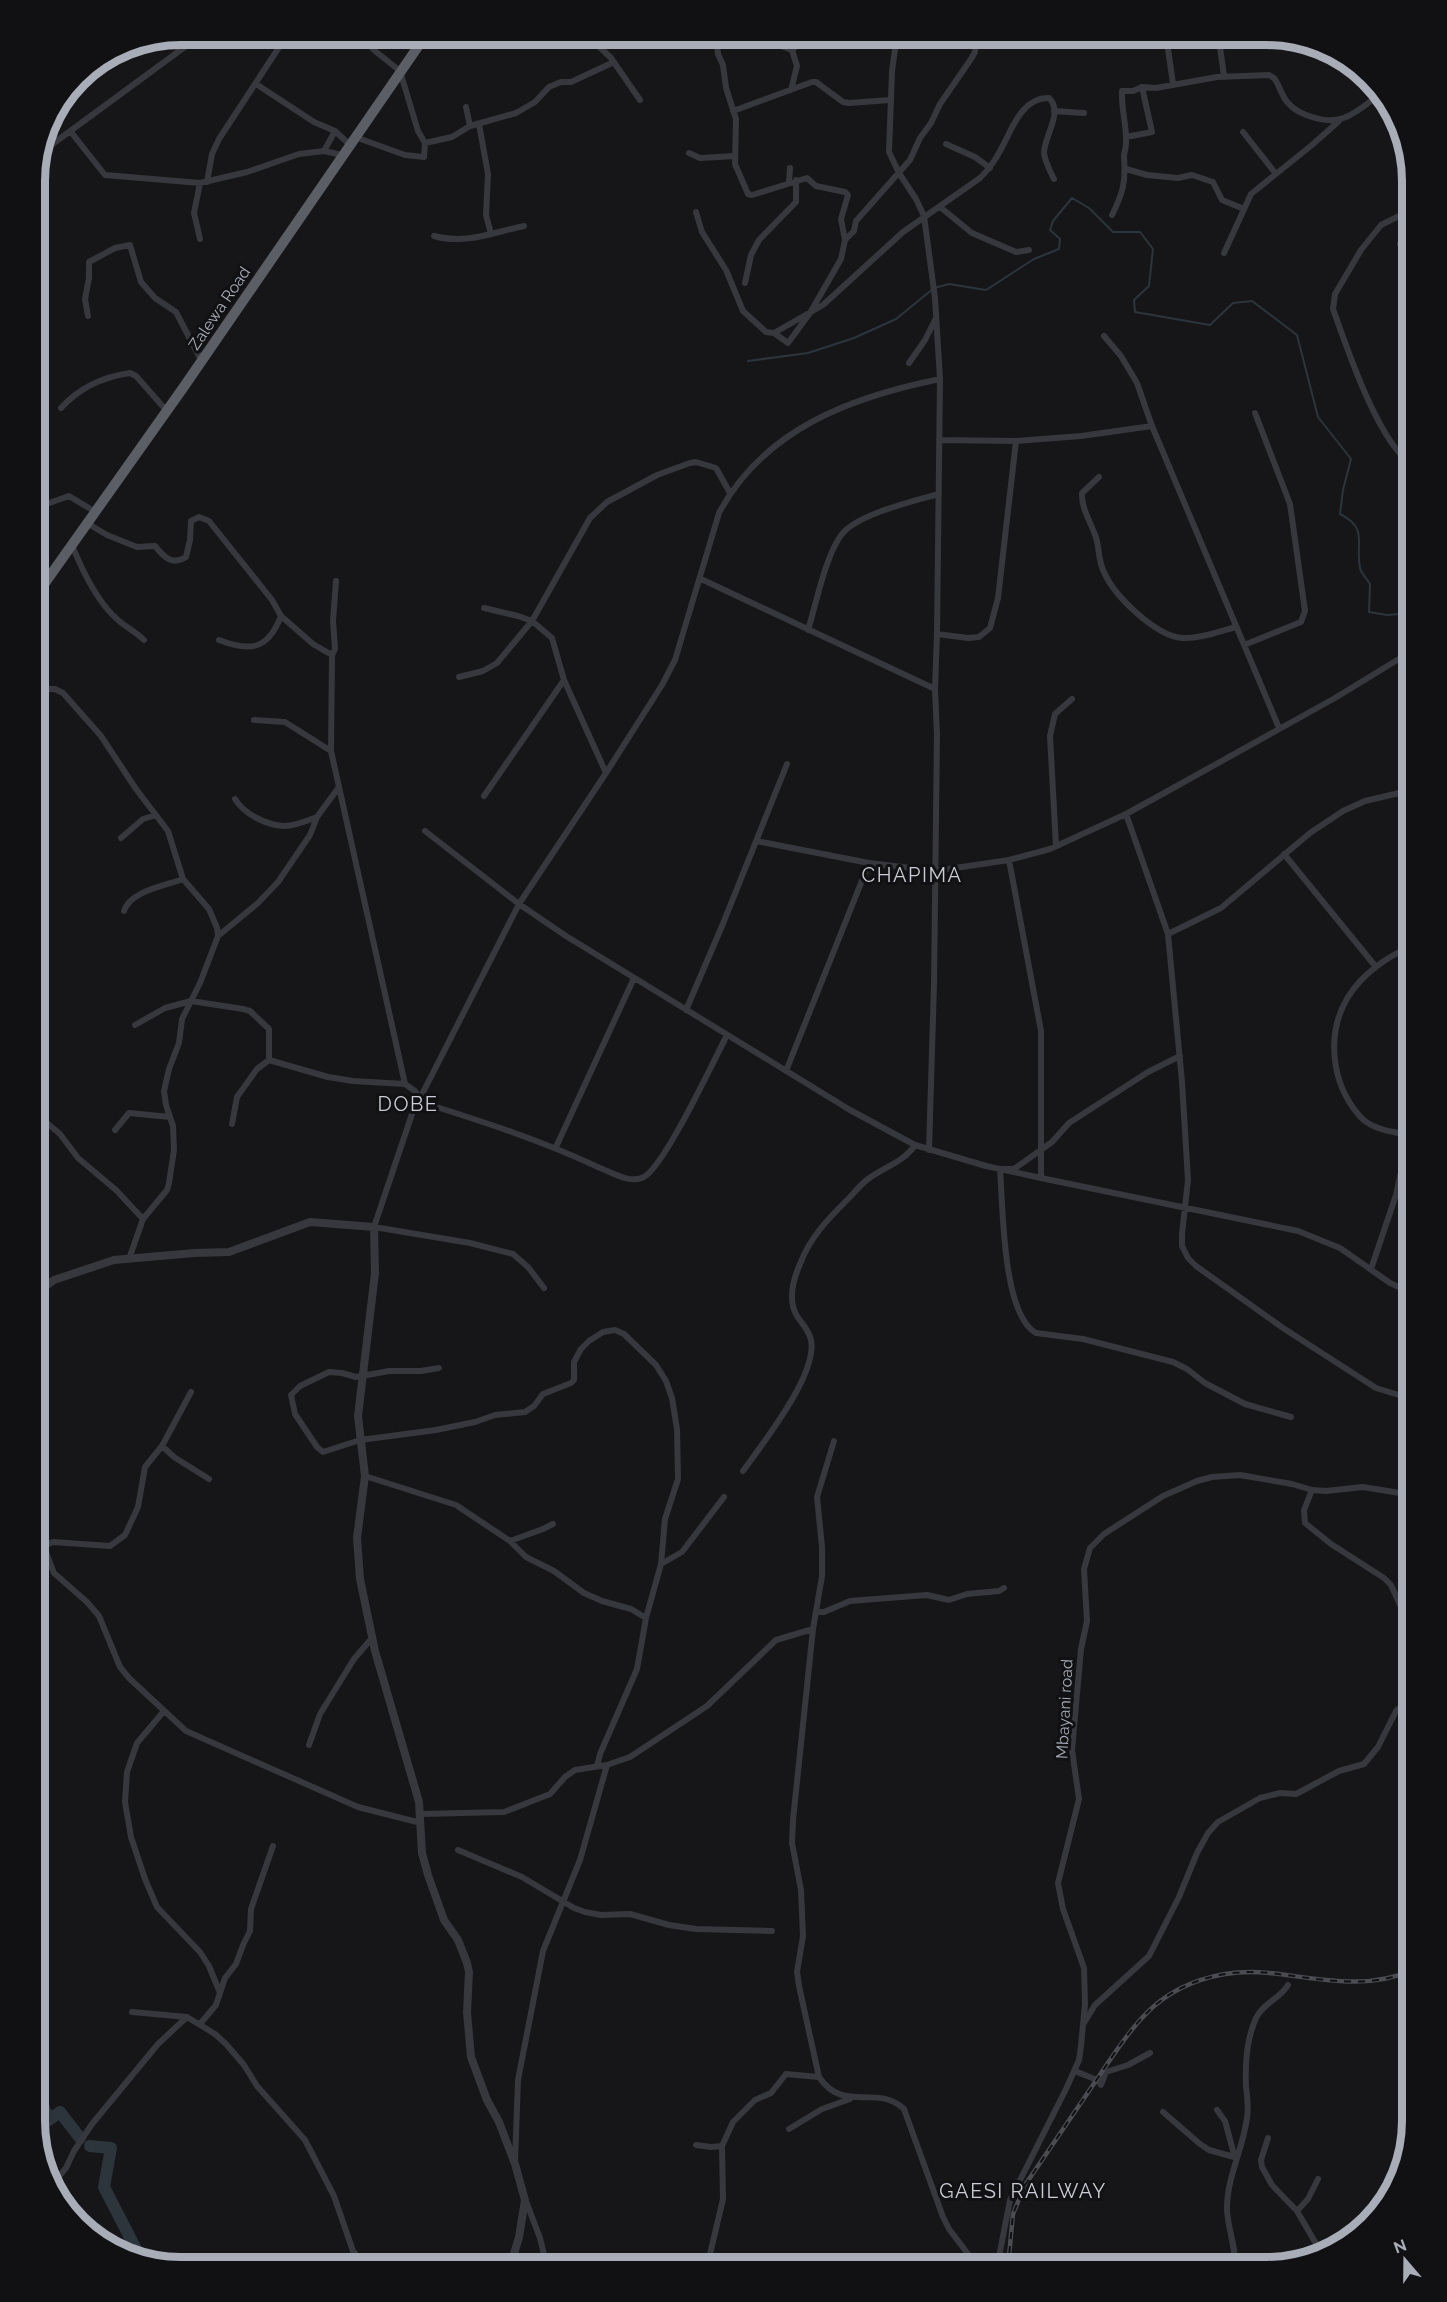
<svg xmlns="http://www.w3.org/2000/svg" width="1447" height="2302" viewBox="0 0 1447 2302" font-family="Raleway,sans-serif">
  <rect width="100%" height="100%" fill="#161618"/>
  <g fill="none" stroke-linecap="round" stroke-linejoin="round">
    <path stroke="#2c353c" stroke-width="2" d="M 748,361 L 808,353 L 854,338 L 896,319 L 934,288 L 949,284 L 986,290 L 1034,259 L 1059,249 L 1060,239 L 1050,230 L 1053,221 L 1072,198 L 1089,208 L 1113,232 L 1140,232 L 1153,249 L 1149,286 L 1134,300 L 1135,312 L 1210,325 L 1233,303 L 1252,301 L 1297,335 L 1318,417 L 1351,459 L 1343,490 L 1340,514 C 1369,528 1355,544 1360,568 C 1361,573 1367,579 1370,584 L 1369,612 L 1387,615 L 1412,613"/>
    <path stroke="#2c353c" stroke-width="12" d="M 35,2087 L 49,2120 L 60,2112 L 80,2138
      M 90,2146 L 111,2148 L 104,2187 L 140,2257"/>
    <path stroke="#37383d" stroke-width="6" d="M 587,35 L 611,58 L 640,100
      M 716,35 L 718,54 L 723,65 L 726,88 L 736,119 L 735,164 L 748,194 L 752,195 L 807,178 L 816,186 L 845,192 L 848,195 L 841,219 L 845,240 L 841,259 L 810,313 L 788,343 L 774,333
      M 769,35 L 775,44 L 792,50
      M 897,35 L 892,71 L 889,152 L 899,173 L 916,199 L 924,216 L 935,298 L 940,379 L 937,634 L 935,689 L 937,735 L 934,984 L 929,1150
      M 1168,35 L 1167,42 L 1173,84
      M 1209,35 L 1219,40 L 1224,76
      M 256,84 L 314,122 L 335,131 L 349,144
      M 791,90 L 797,66 L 792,50 L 808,35
      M 733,111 L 812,82 L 816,82 L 843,102 L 849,103 L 890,100
      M 1054,111 L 1084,113
      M 479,124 L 488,174 L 486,215 L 491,234
      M 470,126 L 516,113 L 535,102 L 549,87 L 561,82 L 571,82 L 614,62
      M 71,132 L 105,175 L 200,183 L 247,172 L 299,154 L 324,151 L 342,155
      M 1243,132 L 1276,174
      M 355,137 L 405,155 L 424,157 L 425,143 L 418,131 L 400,71 L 375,51 L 360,35
      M 1126,137 L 1152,132 L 1142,87
      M 425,143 L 452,137 L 470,126 L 466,107
      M 946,144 L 975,157 L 990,168
      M 324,151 L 335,131
      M 689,153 L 700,158 L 735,156
      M 39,154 L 201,35
      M 1126,169 L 1147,175 L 1178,178 L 1192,175 L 1213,182 L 1222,200 L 1244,209
      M 207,182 L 212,154 L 219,139 L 287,35
      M 789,182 L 790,168
      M 940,207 L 972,233 L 1016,252 L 1029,250
      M 696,212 L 702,232 L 726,270 L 743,311 L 766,332 L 774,333 L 823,305 L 903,232 L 980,178 C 988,170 995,161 1000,151 C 1011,132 1021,97 1049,98 C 1064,112 1044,136 1044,153 C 1045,162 1050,171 1054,179
      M 1112,215 C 1123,193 1126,182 1124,157 C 1124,152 1126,148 1126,143 C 1127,126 1121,109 1122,91 L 1133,91 L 1142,87 L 1156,88 L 1217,77 L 1269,75 L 1274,78 C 1280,86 1281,95 1288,103 C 1294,110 1302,114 1312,117 C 1343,127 1355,112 1379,95
      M 1407,225 L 1412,224
      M 434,236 C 466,245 494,232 524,226
      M 200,239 L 194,213 L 200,183
      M 845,240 L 854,231 L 856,221 L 910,160 L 920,138 L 931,123 L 940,104 L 971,59 L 975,52 L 977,35
      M 1400,244 L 1412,243
      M 1224,253 L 1251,194 L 1312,145 L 1339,121
      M 1407,266 L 1412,265
      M 745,283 L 751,255 L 759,240 L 796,202 L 796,180
      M 88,316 L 85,299 L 89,278 L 89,262 L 115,248 L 130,245 L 141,282 L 155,298 L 176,312 L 201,360
      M 1104,336 L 1121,356 L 1137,383 L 1152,426 L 1279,728
      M 909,363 L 925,340 L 936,318
      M 61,408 C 79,388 102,377 130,373 L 136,376 L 166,410
      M 939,440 L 1016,441 L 1081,436 L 1152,426
      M 1412,465 C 1377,440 1348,350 1333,309 L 1335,294 L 1361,250 L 1381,225 L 1405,213 L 1412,213
      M 1099,477 L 1082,493 C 1081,510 1093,525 1097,541 C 1099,551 1099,563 1104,572 C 1114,596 1156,636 1182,638 C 1200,639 1220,631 1236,627
      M 35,508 L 69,496 L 94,511
      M 87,523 L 107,535 L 137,547 L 155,546 C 164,557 172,566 186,557 L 190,540 L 191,521 L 199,517 L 209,521 L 272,600 L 281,616 L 313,644 L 332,655
      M 72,545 C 82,570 98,603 118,620 C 127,628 136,632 144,640
      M 701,579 L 935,689
      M 336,581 L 333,621 L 335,649 L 332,655 L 331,751 L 405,1084
      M 484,608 L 518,616 L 532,621 L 552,638 L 564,680 L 606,773
      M 808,630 C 816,604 826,554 842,534 C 858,514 914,501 939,494
      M 937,634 L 968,638 L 979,637 L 990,628 L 998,598 L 1016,441
      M 219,640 C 250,652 268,650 281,616
      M 1244,645 L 1301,622 L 1305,611 L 1290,504 L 1255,413
      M 459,677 L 483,671 L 497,663 L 532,621 L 590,518 L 607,502 L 657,475 L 690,463 L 696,462 L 716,468 L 730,493
      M 35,689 L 55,689 L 63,693 L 101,736 L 136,789 L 168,831 L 183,879 L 209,909 L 217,928 L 218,936 L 200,983 L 182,1019 L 179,1043 L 169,1069 L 164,1091 L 166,1105 L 173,1126 L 174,1150 L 169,1183 L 167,1190 L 143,1219 L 129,1259
      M 254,720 L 285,722 L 331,751
      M 484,796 L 564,680
      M 235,799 C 244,814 266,825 284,826 C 295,826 307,821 317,817
      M 1126,814 L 1168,934 L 1182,1082 L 1188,1180 L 1182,1234 L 1182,1246 L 1188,1258 L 1196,1266 L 1283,1328 L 1376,1388 L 1412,1399
      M 425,831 L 519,904 L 566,936 L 850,1110 L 915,1145 L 986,1166 L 1041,1178 L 1298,1231 L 1340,1248 L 1390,1283 L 1412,1293
      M 121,838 L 143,819 L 156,815
      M 756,841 L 869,863 L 935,871 L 1009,860 L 1050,849 L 1126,814 L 1166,792 L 1335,698 L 1412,651
      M 1056,846 L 1050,736 L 1055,714 L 1072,699
      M 1284,854 L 1376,967
      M 1009,860 L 1041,1031 L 1041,1178
      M 35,864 L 42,863
      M 124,911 C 130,891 165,886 183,879
      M 1168,934 L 1221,908 L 1310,833 L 1343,811 L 1365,801 L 1412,790
      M 218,936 L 258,903 L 278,882 L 310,835 L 317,817 L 339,787
      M 686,1010 L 722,926 L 787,764
      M 135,1025 L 165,1008 L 191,1001 L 243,1009 L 250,1011 L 269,1029 L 269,1060
      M 1180,1056 L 1148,1072 L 1069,1123 L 1052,1142 L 1014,1169 L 1000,1169 C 1003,1205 1002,1314 1036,1333 L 1083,1339 L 1173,1362 L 1187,1369 L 1205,1383 L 1245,1404 L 1291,1417
      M 786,1071 L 869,863
      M 35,1113 L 60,1134 L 78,1158 L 116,1190 L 143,1219
      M 232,1124 L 237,1097 L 257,1069 L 269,1060 L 328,1077 L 353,1081 L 405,1084 L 415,1091 L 424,1103 C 484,1122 543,1141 600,1168 C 613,1173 630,1184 644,1177 C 665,1165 713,1062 727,1035
      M 115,1130 L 129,1113 L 170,1117
      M 1412,1135 C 1406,1135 1401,1134 1394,1132 C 1382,1130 1366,1125 1358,1114 C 1331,1082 1326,1033 1348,997 C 1362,974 1388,956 1412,946
      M 556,1147 L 634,978
      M 1371,1269 L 1396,1195 L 1409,1136
      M 544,1288 L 528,1267 L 513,1254 L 470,1243 L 374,1227 L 412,1114 L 519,904 L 606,773 L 662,685 L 675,660 L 719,513 C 764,429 851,397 940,379
      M 439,1368 L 421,1371 L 389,1371 L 356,1377 L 342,1373 L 329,1372 L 300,1386 L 291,1395 L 295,1414 L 317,1447 L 323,1452 L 360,1440 L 436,1430 L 475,1422 L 495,1415 L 525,1412 L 534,1406 L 543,1394 L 571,1383 L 574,1380 L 574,1362 L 581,1349 L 589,1341 L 603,1332 L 615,1330 L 624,1334 L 656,1365 L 666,1381 L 672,1398 L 677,1429 L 678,1479 L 665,1519 L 661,1564 L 646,1618 L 637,1669 L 600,1754 L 597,1766
      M 834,1441 L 817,1497 L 822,1547 L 822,1576 L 813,1629 L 793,1820 L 792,1843 L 801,1890 L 803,1936 L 797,1972 L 799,1986 L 819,2077 C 844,2114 876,2083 904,2109 L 943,2217 L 949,2229 L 978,2267
      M 162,1446 L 174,1457 L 209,1479
      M 743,1471 C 763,1443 818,1374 811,1340 C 809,1330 802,1324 797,1316 C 788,1301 793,1280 800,1264 C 810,1237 829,1218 848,1199 C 855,1192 860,1185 868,1179 C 884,1167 904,1162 915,1145
      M 365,1476 L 456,1505 L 510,1541 L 526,1557 L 554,1571 L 584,1593 L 602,1601 L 631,1609 L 646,1618
      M 1312,1490 L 1304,1510 L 1305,1523 L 1331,1544 L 1384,1578 L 1391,1585 L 1412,1631
      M 35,1524 L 54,1573 L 87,1602 L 99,1616 L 120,1667 L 129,1678 L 186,1731 L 358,1807 L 421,1823
      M 510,1541 L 543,1529 L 553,1524
      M 43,1546 L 53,1542 L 110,1546 L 125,1535 L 138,1507 L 145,1467 L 162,1446 L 191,1392
      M 661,1564 L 682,1552 L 724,1497
      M 816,1612 L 824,1612 L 850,1601 L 927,1595 L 949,1600 L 967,1594 L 999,1591 L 1004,1588
      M 164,1711 L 137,1743 L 127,1772 L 125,1802 L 131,1837 L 145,1879 L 157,1907 L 200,1952 L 209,1966 L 220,1993
      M 309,1745 L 320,1714 L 354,1659 L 372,1638
      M 421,1814 L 504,1812 L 550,1794 L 565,1777 L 575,1770 L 607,1765 L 630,1757 L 707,1706 L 776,1640 L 813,1629
      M 458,1850 L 522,1877 L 574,1908 L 585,1912 L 601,1915 L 630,1914 L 669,1925 L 696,1929 L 772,1931
      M 132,2012 L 187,2017 L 215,2034 L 226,2044 L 244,2065 L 257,2086 L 305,2140 L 334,2196 L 353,2251 L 366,2267
      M 1084,2023 L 1095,2005 L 1149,1956 L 1179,1897 L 1197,1853 L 1208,1833 L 1218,1822 L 1260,1798 L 1280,1793 L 1296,1794 L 1339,1771 L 1364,1764 L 1378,1747 L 1396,1711 L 1412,1697
      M 200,2024 L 216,2005 L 225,1978 L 236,1964 L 243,1945 L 250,1931 L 251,1909 L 273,1846
      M 1075,2071 L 1097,2080 L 1101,2085 L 1106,2072 L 1128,2065 L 1150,2053
      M 1217,2110 L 1225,2121 L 1235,2158
      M 1163,2112 L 1200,2144 L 1209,2150 L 1234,2157
      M 789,2129 L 822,2109 L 850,2099
      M 1268,2138 L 1261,2160 L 1262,2167 L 1272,2185 L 1297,2211 L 1322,2254
      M 696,2145 L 711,2147 L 722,2146 L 733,2122 L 755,2100 L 771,2093 L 786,2074 L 819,2077
      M 515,2162 L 518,2080 L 543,1951 L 580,1860 L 607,1765
      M 50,2187 L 66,2168 L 74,2151 L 92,2124 L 158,2044 L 187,2017
      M 526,2201 L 540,2238 L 547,2267
      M 1297,2211 L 1308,2199 L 1318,2179
      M 707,2267 L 723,2199 L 722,2146
      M 997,2267 L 1010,2200 L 1066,2089 L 1079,2060 L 1081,2046 L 1085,2004 L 1084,1968 L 1063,1909 L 1058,1883 L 1079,1799 L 1072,1750 L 1081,1649 L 1087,1621 L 1084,1569 L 1090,1548 L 1104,1534 L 1163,1496 L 1197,1481 L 1212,1477 L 1240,1475 L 1292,1484 L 1312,1490 L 1326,1491 L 1363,1487 L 1412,1495
      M 1234,2267 C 1237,2247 1227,2228 1227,2208 C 1227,2177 1243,2149 1247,2118 C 1249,2107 1247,2097 1246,2086 C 1245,2064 1247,2038 1256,2018 C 1263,2003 1280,1999 1288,1985"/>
    <path stroke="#37383d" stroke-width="8" d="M 35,1294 L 54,1280 L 114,1260 L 194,1253 L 229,1252 L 310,1222 L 374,1227 L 375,1273 L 358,1416 L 365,1476 L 357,1538 L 360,1579 L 375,1651 L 419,1802 L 422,1853 L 428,1875 L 444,1920 L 458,1940 L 467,1963 L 469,1972 L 467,2012 L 471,2057 L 487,2100 L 499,2122 L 515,2164 L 525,2200 L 519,2237 L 510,2267"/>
    <path stroke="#5b5e65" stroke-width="10" d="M 35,597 L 183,388 L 426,35"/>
    <g stroke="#4a4c52" stroke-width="4.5">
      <path id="rail" d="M 1008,2267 L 1013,2214 L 1025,2185 C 1047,2153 1069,2120 1091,2088 C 1107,2065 1123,2038 1142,2018 C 1174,1982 1223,1968 1269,1973 C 1317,1978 1367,1991 1412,1970"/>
    </g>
    <use href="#rail" stroke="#111113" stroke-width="2" stroke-dasharray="7" stroke-linecap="butt"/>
  </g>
  <g text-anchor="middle" stroke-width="6" stroke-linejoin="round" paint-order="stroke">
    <g font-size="16" fill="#a8adb8" stroke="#111113">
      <text transform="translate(219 308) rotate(-56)" y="6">Zalewa Road</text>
      <text transform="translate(1064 1709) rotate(-87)" y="6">Mbayani road</text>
    </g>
    <g font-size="20" letter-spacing="1.5" fill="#c9ccd4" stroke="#111113">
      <text x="912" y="882">CHAPIMA</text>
      <text x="408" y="1111">DOBE</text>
      <text x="1023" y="2198">GAESI RAILWAY</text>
    </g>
  </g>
  <path d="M0 0H1447V2302H0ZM181 45H1266A136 136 0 0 1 1402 181V2121A136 136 0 0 1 1266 2257H181A136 136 0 0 1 45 2121V181A136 136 0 0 1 181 45Z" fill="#111113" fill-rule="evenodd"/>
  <path fill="none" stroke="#a8adb8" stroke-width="8" d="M181 45H1266A136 136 0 0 1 1402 181V2121A136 136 0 0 1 1266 2257H181A136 136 0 0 1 45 2121V181A136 136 0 0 1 181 45Z"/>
  <g transform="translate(1405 2260) rotate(340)" stroke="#111113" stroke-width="4.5" paint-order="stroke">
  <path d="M0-4.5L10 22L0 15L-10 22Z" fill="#a8adb8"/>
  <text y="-9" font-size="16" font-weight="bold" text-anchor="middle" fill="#a8adb8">N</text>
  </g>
</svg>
